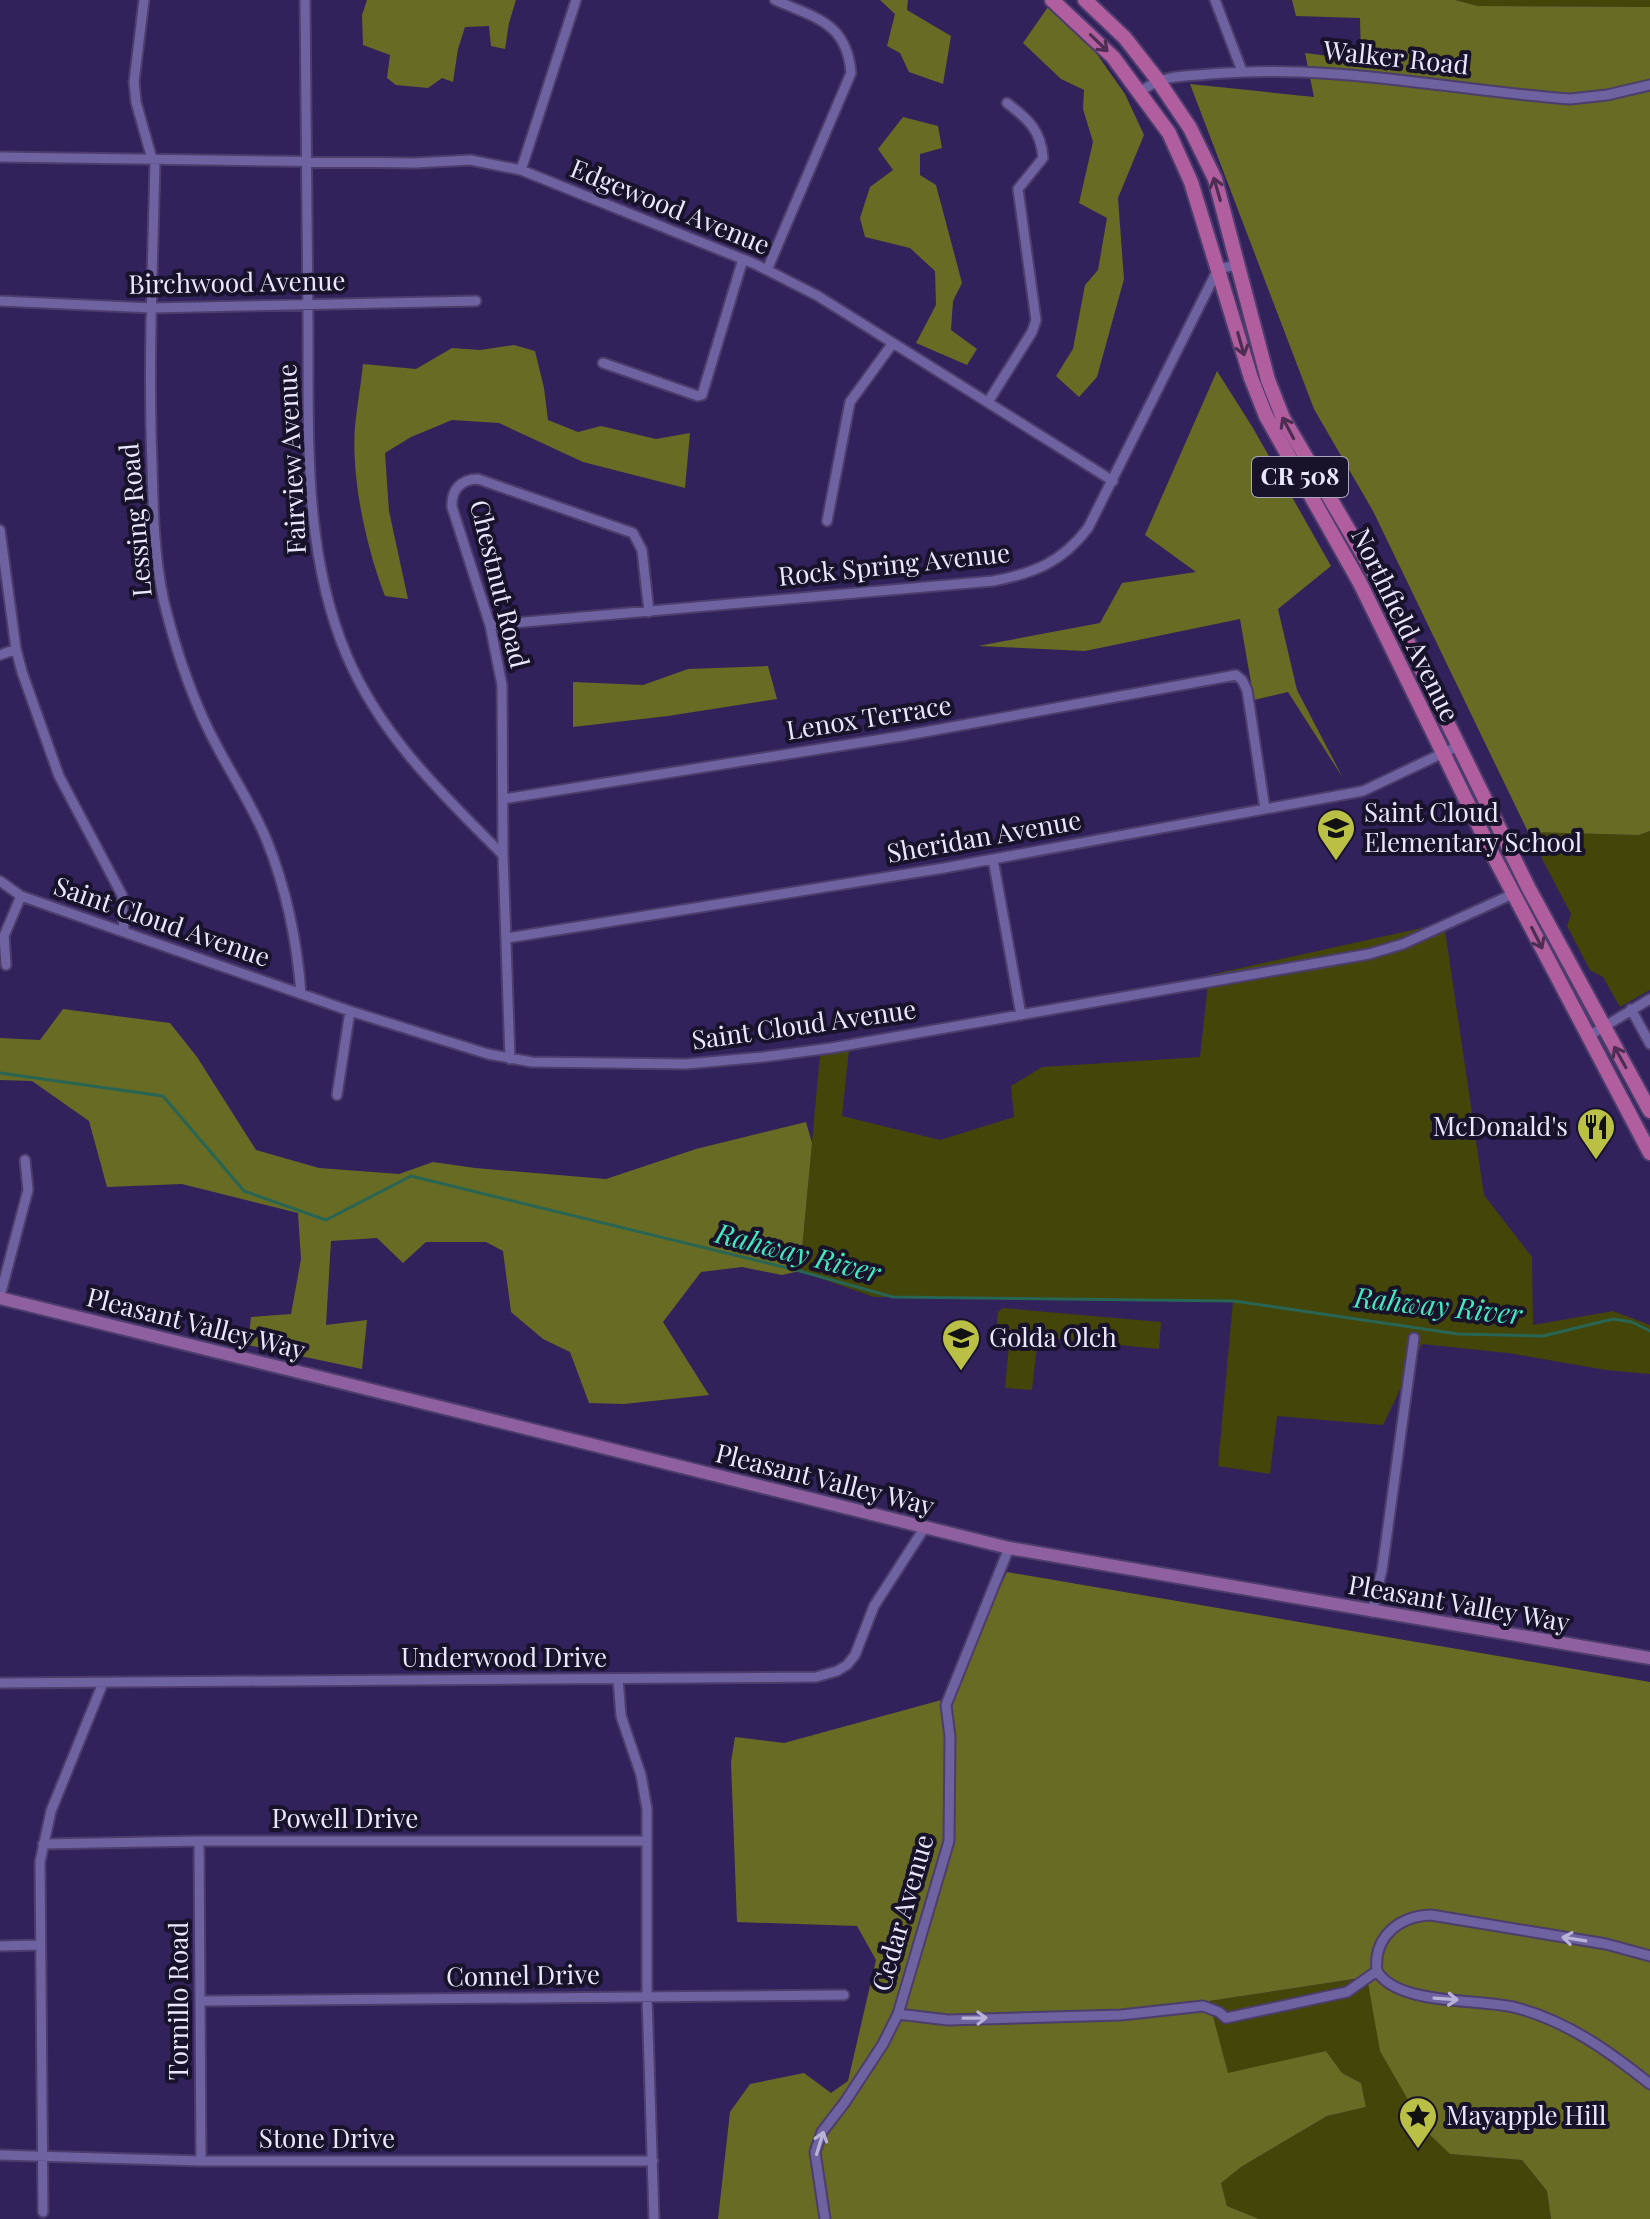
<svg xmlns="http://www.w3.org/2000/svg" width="1650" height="2219" viewBox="0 0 1650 2219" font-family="'Playfair Display',serif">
  <rect width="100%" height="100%" fill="#31225b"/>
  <path fill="#434509" d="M 1455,0 L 1650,0 L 1650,7 L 1478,6 Z
    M 1650,831 L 1650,990 L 1620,1007 L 1603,977 L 1590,970 L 1567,926 L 1571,914 L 1528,832 L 1639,835 Z
    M 1444,923 L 1484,1195 L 1532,1257 L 1533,1325 L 1613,1311 L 1650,1325 L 1650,1374 L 1606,1370 L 1508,1353 L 1422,1344 L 1383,1425 L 1277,1416 L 1270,1474 L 1218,1466 L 1233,1301 L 874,1297 L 800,1271 L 820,1055 L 849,1050 L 842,1116 L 940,1140 L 1014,1117 L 1011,1086 L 1042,1067 L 1200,1057 L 1209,975 Z
    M 1003,1308 L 1161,1322 L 1159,1349 L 1038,1337 L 1032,1390 L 1005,1388 L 1010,1335 L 996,1331 L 998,1312 Z
    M 1368,1977 L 1450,2154 L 1522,2160 L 1547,2191 L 1551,2219 L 1259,2219 L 1227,2206 L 1221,2183 L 1241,2167 L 1327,2116 L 1366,2107 L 1361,2083 L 1342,2073 L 1326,2051 L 1228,2074 L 1209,2001 Z"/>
  <path fill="#686b23" d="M 367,0 L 516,0 L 509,23 L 505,49 L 491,46 L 489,26 L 465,27 L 458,49 L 453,82 L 442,78 L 428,88 L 396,85 L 387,78 L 390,55 L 363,45 L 362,15 Z
    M 880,0 L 908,0 L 907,10 L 951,36 L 943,84 L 909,72 L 900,53 L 887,46 L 895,14 Z
    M 1292,0 L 1455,0 L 1478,6 L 1650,7 L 1650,831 L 1639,835 L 1528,832 L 1373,511 L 1314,409 L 1190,84 L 1314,97 L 1305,53 L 1361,60 L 1360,18 L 1296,16 Z
    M 1048,7 L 1094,50 L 1125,94 L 1144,135 L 1118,198 L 1124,279 L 1097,377 L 1079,397 L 1056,376 L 1073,349 L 1085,285 L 1098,270 L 1107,218 L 1079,203 L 1093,142 L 1083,109 L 1084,90 L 1061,79 L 1023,43 Z
    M 903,117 L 938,126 L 942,148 L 920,154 L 920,175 L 936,185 L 962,283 L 953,301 L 951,330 L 977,349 L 967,365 L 916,343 L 936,305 L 935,271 L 910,248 L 865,237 L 860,218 L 870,187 L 893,170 L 878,149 Z
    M 514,345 L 535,351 L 544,388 L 548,420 L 578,432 L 601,426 L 656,439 L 690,433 L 685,488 L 583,462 L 499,423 L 452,420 L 411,437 L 385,453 L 389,511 L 408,599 L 385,596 C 366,547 351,478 355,426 C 357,405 361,385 363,364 L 416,369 L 452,348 L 480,350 Z
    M 1217,371 L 1253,428 L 1331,566 L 1278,609 L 1297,690 L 1343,778 L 1288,692 L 1254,700 L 1240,619 L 1085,651 L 978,646 L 1100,623 L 1122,583 L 1196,572 L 1145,535 Z
    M 768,666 L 777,699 L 668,716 L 573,727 L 573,682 L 643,685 L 688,669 Z
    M 63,1009 L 170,1023 L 197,1057 L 256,1150 L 319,1168 L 399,1174 L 433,1162 L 475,1168 L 606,1179 L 696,1149 L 806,1122 L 812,1143 L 800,1271 L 782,1275 L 742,1267 L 701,1272 L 663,1322 L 709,1395 L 624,1404 L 589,1403 L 570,1352 L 543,1339 L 511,1312 L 503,1251 L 486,1242 L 426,1242 L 403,1263 L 377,1238 L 331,1241 L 326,1325 L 367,1320 L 362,1369 L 248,1345 L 251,1317 L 291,1314 L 301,1259 L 298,1213 L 182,1184 L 107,1187 L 89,1121 L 32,1081 L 0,1080 L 0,1038 L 40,1040 Z
    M 1007,1572 L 1650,1682 L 1650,2219 L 1551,2219 L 1547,2191 L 1522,2160 L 1450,2154 L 1426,2131 L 1380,2051 L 1367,1977 L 1209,2001 L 1228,2073 L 1326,2051 L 1342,2073 L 1361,2083 L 1366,2107 L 1327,2116 L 1241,2167 L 1221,2183 L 1227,2206 L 1259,2219 L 718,2219 L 730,2112 L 750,2084 L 804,2073 L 831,2093 L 848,2081 L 876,1960 L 857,1926 L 737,1922 L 731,1762 L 735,1737 L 784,1743 L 945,1699 Z"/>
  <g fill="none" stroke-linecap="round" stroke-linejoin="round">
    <path stroke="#286554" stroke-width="3" d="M 0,1073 L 163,1096 L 244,1191 L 326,1220 L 411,1176 L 800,1271 L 893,1297 L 1234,1301 L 1458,1334 L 1543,1336 L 1613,1319 L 1632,1322 L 1650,1331"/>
    <g stroke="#4c3d6c" stroke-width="13">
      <path id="street" d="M 144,0 L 134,82 L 136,102 L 152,159
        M 305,0 C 306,107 307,214 308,321 C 309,433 302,551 347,656 C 381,736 443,795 503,855
        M 1215,0 L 1242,71
        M 1140,92 C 1164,74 1181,77 1210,74 C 1334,63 1448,90 1570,99 L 1607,95 L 1650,85
        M 0,157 L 415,163 L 470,160 L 521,170 L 755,264 L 818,296 L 1113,481
        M 155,159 C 153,260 148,362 152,463 C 153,509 154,557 164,602 C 176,651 194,705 219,750 C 235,780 254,809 267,841 C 287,891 297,941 301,994
        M 521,170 L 576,0
        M 767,270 L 851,73 C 847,23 816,18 775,0
        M 0,301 L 152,308 L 476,301
        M 603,363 L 698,396 L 702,395 L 743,259
        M 988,402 L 1032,332 L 1036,320 L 1018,189 L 1043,158 C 1041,130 1028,119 1007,103
        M 827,521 L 850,402 L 893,343
        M 0,530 L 16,649 L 22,672 L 59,776 L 122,895 L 124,931
        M 490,625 L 993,581 C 1035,573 1062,562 1088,528 L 1218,269 L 1237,265
        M 0,655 L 16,649
        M 503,799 L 902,736 L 1236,675 L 1242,680 L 1247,690 L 1265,809
        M 993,859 L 1021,1015
        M 0,881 L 21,896 L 350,1011 L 488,1054 L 532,1062 L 686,1064 L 763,1057 L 831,1048 L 1369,954 L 1403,944 L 1515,893
        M 507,938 L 944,868 L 1363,791 L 1458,746
        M 6,965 L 4,936 L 21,896
        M 1631,1009 L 1650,1044
        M 1587,1037 L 1650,999
        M 510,1059 L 503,855 L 502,685 L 490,625 L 452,507 C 451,490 461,479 478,479 L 633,533 L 642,550 L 649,612
        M 337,1095 L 350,1011
        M 0,1296 L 28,1190 L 25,1160
        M 1372,1612 L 1382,1570 L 1414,1338
        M 618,1679 L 621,1716 L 641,1775 L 647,1809 L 647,1997 L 654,2219
        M 0,1683 L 816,1677 L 837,1671 L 847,1665 L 855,1655 L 874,1606 L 925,1527
        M 199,1841 L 201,2161
        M 43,1844 L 199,1841 L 647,1841
        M 0,1946 L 40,1945
        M 1377,1971 C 1398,2006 1479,1998 1517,2008 C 1567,2021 1610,2052 1650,2084
        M 202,2001 L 844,1995
        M 898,2014 L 948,2020 L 1121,2015 L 1203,2006 L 1219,2012 L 1226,2018 L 1347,1992 L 1377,1971 C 1373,1937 1399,1916 1431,1915 L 1606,1944 L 1650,1956
        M 0,2155 L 201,2161 L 653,2161
        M 43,2212 L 40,1862 L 51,1811 L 103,1683
        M 825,2219 L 815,2152 L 822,2132 L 845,2102 L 883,2044 L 898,2014 L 949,1841 L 950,1737 L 946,1705 L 1009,1548"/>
    </g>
    <g stroke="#4c3d6c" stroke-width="16">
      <path id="secondary" d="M 0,1298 L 1009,1548 L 1650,1658"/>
    </g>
    <g stroke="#4c3d6c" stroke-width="18">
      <path id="primary" d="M 1052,0 L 1113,57 L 1169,133 L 1191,182 L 1251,378 L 1266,416 L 1360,583 L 1492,853 L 1650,1153
        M 1085,0 L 1125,38 L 1157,79 L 1190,128 L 1215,179 L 1268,380 L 1283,418 L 1375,575 L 1528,887 L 1650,1111"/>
    </g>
    <use href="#street" stroke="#6e62a0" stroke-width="9"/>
    <use href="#secondary" stroke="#8f609f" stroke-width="12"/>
    <use href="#primary" stroke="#b15e9e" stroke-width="14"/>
  </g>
  <defs><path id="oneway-shaft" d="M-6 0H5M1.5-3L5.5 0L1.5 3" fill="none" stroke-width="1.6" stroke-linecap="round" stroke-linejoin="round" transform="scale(2)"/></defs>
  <g stroke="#4e2d53">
    <use href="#oneway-shaft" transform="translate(1099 43) rotate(44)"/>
    <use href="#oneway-shaft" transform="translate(1217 189) rotate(-106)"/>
    <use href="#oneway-shaft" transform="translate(1241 344) rotate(74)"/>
    <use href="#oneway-shaft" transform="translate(1288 428) rotate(-118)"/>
    <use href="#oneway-shaft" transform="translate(1537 938) rotate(63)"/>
    <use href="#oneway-shaft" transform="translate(1620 1057) rotate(-119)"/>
  </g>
  <g stroke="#b8b2d7">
    <use href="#oneway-shaft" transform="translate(1574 1939) rotate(-171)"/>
    <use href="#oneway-shaft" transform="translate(1446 1999) rotate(4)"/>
    <use href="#oneway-shaft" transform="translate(975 2018) rotate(-1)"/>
    <use href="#oneway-shaft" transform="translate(820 2143) rotate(-73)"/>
  </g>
  <defs>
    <g id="school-pin" transform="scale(2)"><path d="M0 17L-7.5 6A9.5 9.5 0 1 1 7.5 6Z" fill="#bac045" stroke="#18122b"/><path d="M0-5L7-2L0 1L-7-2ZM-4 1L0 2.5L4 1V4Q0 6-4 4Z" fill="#111"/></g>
    <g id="restaurant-pin" transform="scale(2)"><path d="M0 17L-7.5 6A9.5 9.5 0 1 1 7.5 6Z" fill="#bac045" stroke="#18122b"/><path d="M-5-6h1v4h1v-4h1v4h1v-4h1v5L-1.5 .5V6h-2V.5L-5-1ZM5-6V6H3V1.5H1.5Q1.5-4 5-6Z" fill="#111"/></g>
    <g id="sight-pin" transform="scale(2)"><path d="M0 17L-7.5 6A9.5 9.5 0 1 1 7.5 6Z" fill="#bac045" stroke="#18122b"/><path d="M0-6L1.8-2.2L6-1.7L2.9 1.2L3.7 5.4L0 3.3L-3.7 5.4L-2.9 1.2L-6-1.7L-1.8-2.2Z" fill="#111"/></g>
  </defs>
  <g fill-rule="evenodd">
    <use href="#school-pin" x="1336" y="828"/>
    <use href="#restaurant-pin" x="1596" y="1127"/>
    <use href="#school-pin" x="961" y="1338"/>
    <use href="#sight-pin" x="1418" y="2116"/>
  </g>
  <g text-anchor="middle" stroke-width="8" stroke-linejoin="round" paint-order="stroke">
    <rect fill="#18122b" stroke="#aba7bd" stroke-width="2" x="1252" y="457" width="96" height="40" rx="6"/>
    <g font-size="24" font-weight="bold" fill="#eae7fc">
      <text x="1300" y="485">CR 508</text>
    </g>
    <g font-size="26" fill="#eae7fc" stroke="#18122b">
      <text transform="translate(1396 58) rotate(6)" y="9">Walker Road</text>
      <text transform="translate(670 207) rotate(22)" y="9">Edgewood Avenue</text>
      <text transform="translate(237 283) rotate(-1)" y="9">Birchwood Avenue</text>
      <text transform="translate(292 459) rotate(-93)" y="9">Fairview Avenue</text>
      <text transform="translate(136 520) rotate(-95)" y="9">Lessing Road</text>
      <text transform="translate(894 565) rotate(-6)" y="9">Rock Spring Avenue</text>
      <text transform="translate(499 584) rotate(76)" y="9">Chestnut Road</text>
      <text transform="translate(1405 625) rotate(64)" y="9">Northfield Avenue</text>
      <text transform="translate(869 718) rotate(-9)" y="9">Lenox Terrace</text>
      <text transform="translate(984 837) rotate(-10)" y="9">Sheridan Avenue</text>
      <text transform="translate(162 922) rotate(19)" y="9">Saint Cloud Avenue</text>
      <text transform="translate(804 1025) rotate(-8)" y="9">Saint Cloud Avenue</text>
      <text transform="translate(196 1324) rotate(14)" y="9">Pleasant Valley Way</text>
      <text transform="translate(825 1480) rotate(14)" y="9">Pleasant Valley Way</text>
      <text transform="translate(1459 1604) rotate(10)" y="9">Pleasant Valley Way</text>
      <text x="504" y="1667">Underwood Drive</text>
      <text x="345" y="1828">Powell Drive</text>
      <text transform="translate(903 1913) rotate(-74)" y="9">Cedar Avenue</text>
      <text transform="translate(523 1976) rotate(-1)" y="9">Connel Drive</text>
      <text transform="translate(179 2001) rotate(-90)" y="9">Tornillo Road</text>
      <text x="327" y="2148">Stone Drive</text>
    </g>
    <g font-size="26" fill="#eae7fc" stroke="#18122b" text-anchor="start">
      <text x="1364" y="822">Saint Cloud<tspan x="1364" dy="30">Elementary School</tspan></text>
      <text x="1568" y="1136" text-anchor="end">McDonald's</text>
      <text x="989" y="1347">Golda Olch</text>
      <text x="1446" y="2125">Mayapple Hill</text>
    </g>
    <g font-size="28" font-style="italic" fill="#43e9bf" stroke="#18122b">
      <text transform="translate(798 1253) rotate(14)" y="10">Rahway River</text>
      <text transform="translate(1438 1306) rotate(6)" y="10">Rahway River</text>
    </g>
  </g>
</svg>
